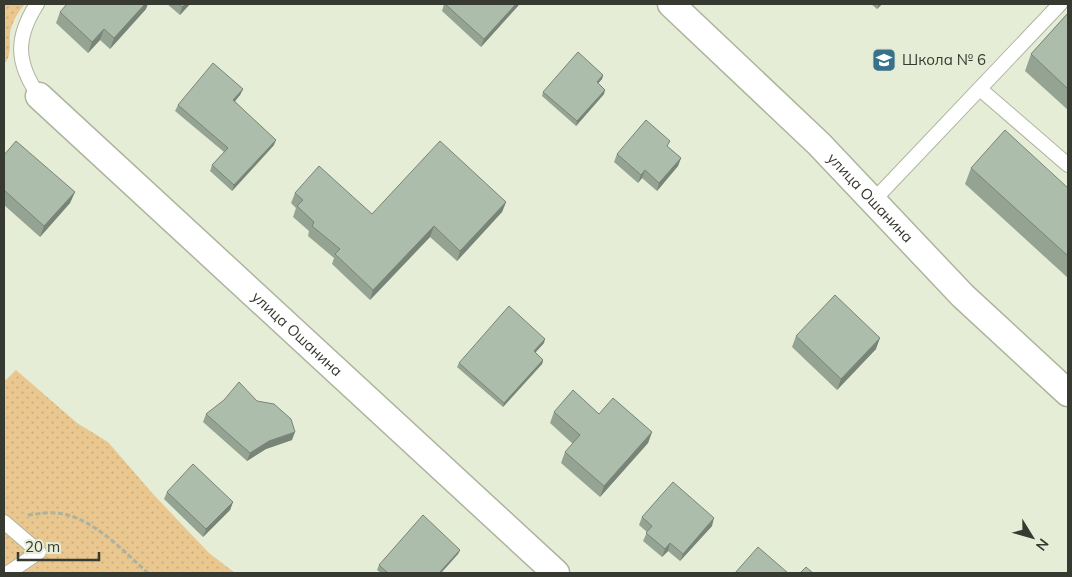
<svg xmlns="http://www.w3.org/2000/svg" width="1072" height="577" viewBox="0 0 1072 577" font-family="Mulish,sans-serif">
  <defs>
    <pattern id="grass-dots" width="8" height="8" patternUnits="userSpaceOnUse" patternTransform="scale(1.25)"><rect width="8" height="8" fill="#eac78f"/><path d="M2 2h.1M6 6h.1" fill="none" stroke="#c9ac7c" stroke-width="1.8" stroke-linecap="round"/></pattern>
  </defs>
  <rect width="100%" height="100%" fill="#e6edd6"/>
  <path fill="url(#grass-dots)" d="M 4,4 L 25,4 C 18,12 12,22 10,33 C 9,43 12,56 4,64 Z
    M 16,370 L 77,423 L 108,442 L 153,494 L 209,553 L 235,573 L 4,573 L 4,379 L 6,380 Z"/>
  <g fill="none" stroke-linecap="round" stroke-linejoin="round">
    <g stroke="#adb49e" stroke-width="16">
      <path id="lane" d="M 37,4 C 15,38 16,63 39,96
        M 980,89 L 1068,165
        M 873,201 L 1060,4
        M 4,522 L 39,552 L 8,573"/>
    </g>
    <g stroke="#adb49e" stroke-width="29">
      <g id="street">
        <path id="s1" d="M 671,4 L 819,144 L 963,296 L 1068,393"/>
        <path id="s2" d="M 39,96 L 556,573"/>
      </g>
    </g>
    <path stroke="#adb3a0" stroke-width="3" stroke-dasharray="5 2.5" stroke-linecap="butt" d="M 28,515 C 37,514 47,512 55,513 C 91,515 123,551 148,573"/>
    <use href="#lane" stroke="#fff" stroke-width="14"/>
    <use href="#street" stroke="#fff" stroke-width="26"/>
  </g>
  <path fill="#95a393" d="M 167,4 L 190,4 L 180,15 Z
    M 444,4 L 519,4 L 518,6 L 481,47 L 442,11 Z
    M 871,4 L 882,4 L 877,9 Z
    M 146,9 L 110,49 L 100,40 L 88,53 L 56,23 L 60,12 Z
    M 1068,13 L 1068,110 L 1025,71 L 1031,54 Z
    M 603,75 L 602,79 L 598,83 L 604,94 L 576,126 L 542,96 L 543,92 Z
    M 243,89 L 240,95 L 235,101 L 274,145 L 232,191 L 210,171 L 212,165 L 224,152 L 175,111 L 178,105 Z
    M 668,147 L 681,158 L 678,166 L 657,191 L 642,178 L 638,183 L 614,162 L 617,154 Z
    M 4,155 L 75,192 L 70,203 L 40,237 L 4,205 Z
    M 971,168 L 1068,188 L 1068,278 L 965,184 Z
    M 295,193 L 372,214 L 506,202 L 502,212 L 457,261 L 430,237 L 370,300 L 332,264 L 334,258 L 308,236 L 309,231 L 293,217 L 296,208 L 291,203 Z
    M 796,336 L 876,349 L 837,390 L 792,347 Z
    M 544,343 L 535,353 L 543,360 L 542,364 L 503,407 L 457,367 L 459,363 Z
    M 554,412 L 599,414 L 652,432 L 648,443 L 600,497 L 561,463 L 565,452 L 573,444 L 550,423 Z
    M 206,414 L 292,440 L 266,449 L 247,461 L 203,422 Z
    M 167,492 L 233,502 L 230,510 L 203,537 L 164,499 Z
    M 642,517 L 712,526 L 680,561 L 668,551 L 662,557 L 643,541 L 647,532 L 639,525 Z
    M 460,550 L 458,554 L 441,573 L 381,573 L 377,570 L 379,565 Z"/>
  <path fill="#798478" d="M 145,4 L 148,4 L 146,9 L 110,49 L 114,38 Z
    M 186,4 L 190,4 L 180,15 L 182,7 Z
    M 516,4 L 519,4 L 518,6 L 481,47 L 484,39 Z
    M 879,4 L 882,4 L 877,9 Z
    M 104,29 L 100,40 L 88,53 L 92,42 Z
    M 603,75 L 602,79 L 595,87 L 597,82 Z
    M 243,89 L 240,95 L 231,106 L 233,100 Z
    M 605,90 L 604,94 L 576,126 L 577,121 Z
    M 276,140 L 274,145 L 232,191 L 234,185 Z
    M 681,158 L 678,166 L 657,191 L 659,183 Z
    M 645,170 L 642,178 L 638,183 L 641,175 Z
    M 75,192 L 70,203 L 40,237 L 44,226 Z
    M 506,202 L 502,212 L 457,261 L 460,251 Z
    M 434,226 L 430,237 L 370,300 L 373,290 Z
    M 880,338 L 876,349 L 837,390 L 841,379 Z
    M 545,339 L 544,343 L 532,356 L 534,351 Z
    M 543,360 L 542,364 L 503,407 L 504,403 Z
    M 295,432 L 292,440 L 266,449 L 247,461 L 250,453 L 269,441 Z
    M 652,432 L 648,443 L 600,497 L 604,486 Z
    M 233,502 L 230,510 L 203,537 L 206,529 Z
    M 714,518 L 712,526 L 680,561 L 683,554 Z
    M 670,543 L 668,551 L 662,557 L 665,549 Z
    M 460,550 L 458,554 L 441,573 L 439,573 Z"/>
  <path fill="#adbdab" stroke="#798478" d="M 67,4 L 145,4 L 114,38 L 104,29 L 92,42 L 60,12 Z
    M 179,4 L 186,4 L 182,7 Z
    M 445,4 L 516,4 L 484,39 Z
    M 1068,13 L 1068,89 L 1031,54 Z
    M 578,52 L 603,75 L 597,82 L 605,90 L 577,121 L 543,92 Z
    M 213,63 L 243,89 L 233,100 L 276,140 L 234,185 L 212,165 L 228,148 L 178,105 Z
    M 646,120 L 670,141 L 667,146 L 681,158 L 659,183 L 645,170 L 641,175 L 617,154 Z
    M 1005,130 L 1068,188 L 1068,256 L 971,168 Z
    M 16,141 L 75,192 L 44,226 L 4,190 L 4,155 Z
    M 440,141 L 506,202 L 460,251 L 434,226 L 373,290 L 335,254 L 340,249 L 312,226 L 314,222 L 297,206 L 303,200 L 295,193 L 319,166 L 372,214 Z
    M 835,295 L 880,338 L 841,379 L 796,336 Z
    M 509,306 L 545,339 L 534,351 L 543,360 L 504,403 L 459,363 Z
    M 239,382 L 257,401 L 274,404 L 291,419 L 295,432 L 269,441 L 250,453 L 206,414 L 224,400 Z
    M 573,390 L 599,414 L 613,398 L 652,432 L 604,486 L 565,452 L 580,435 L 554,412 Z
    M 193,464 L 233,502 L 206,529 L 167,492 Z
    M 673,482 L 714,518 L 683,554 L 670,543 L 665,549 L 646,533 L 652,526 L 642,517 Z
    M 423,515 L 460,550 L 439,573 L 388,573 L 379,565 Z
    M 758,547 L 788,573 L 735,573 Z
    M 806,567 L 813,573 L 800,573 Z"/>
  <defs>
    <g id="school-square" transform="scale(1.25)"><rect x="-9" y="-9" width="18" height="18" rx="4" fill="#37728a" stroke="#e6edd6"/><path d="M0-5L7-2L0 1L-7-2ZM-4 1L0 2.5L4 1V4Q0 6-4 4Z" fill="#fff"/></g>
  </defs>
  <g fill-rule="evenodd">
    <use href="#school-square" x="884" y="60"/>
  </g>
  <g text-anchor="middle" stroke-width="4" stroke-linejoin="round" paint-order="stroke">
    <g font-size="15" fill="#373a31" stroke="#e6edd6" text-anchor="start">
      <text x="902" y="65">Школа № 6</text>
    </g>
    <g font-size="15" fill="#373a31" stroke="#e6edd6">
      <text dy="5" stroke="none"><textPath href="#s1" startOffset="278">улица Ошанина</textPath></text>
      <text dy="5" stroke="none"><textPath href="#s2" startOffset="351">улица Ошанина</textPath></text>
    </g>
  </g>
  <rect width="1072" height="577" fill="none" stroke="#373a31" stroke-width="10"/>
  <g transform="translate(1032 537) rotate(127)" stroke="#e6edd6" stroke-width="4" paint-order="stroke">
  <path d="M0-4L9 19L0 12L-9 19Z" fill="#373a31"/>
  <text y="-8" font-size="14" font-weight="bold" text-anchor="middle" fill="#373a31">N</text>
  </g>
  <path d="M18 552v8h81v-8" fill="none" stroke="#373a31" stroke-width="2.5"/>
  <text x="25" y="552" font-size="15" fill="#373a31" stroke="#e6edd6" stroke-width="4" paint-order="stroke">20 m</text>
</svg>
